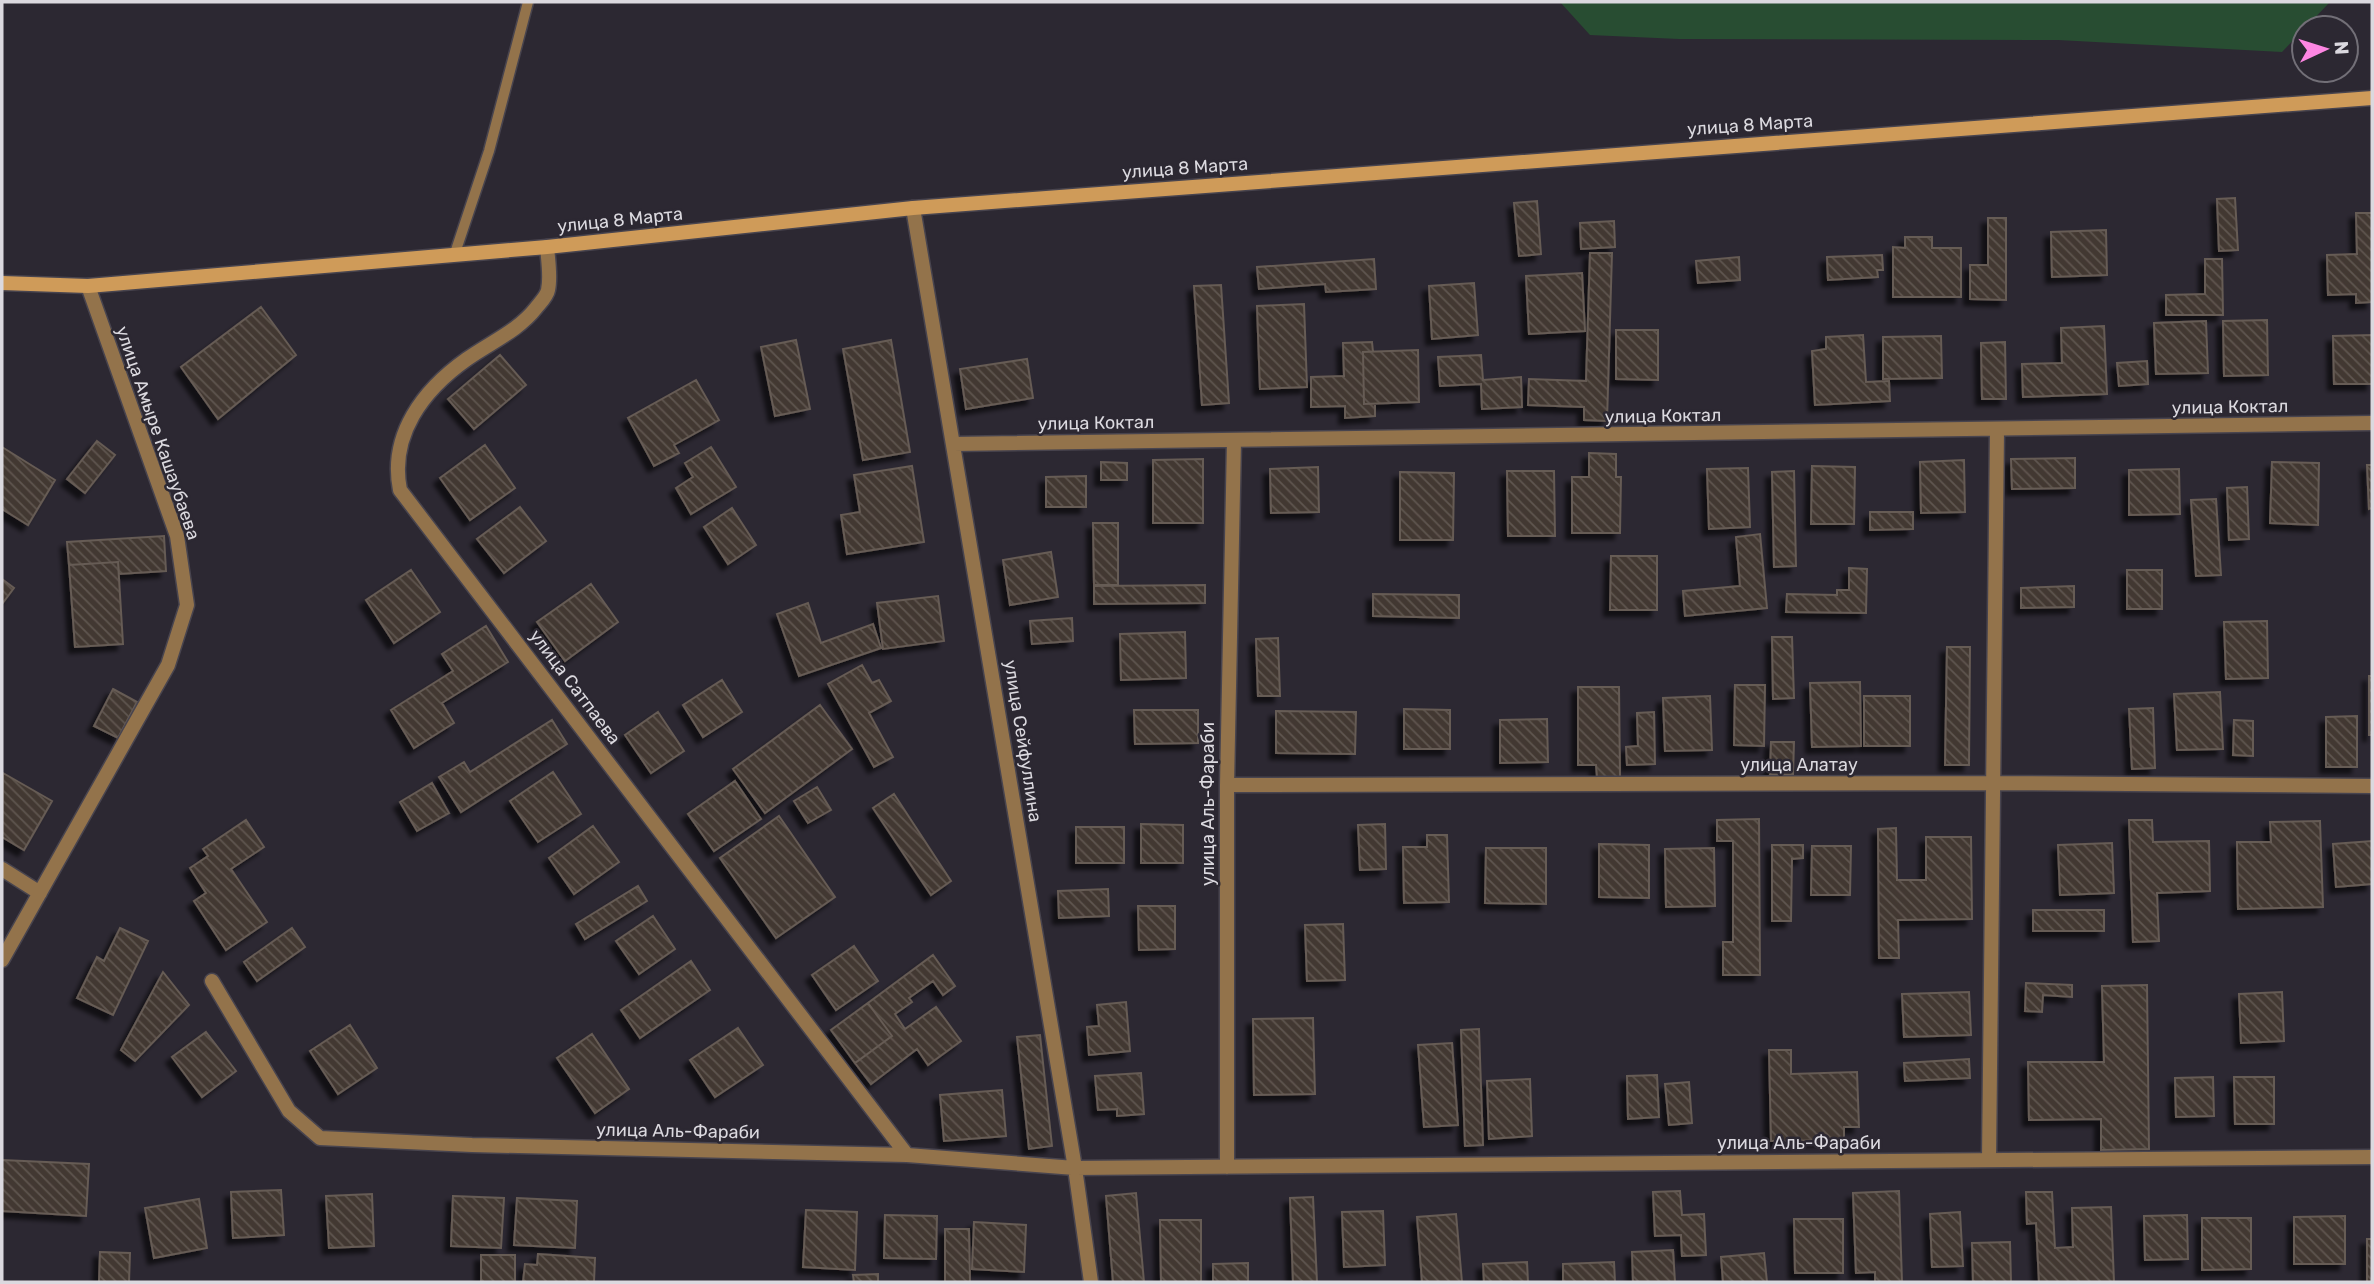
<svg xmlns="http://www.w3.org/2000/svg" width="2374" height="1284" viewBox="0 0 2374 1284" font-family="Rubik,sans-serif">
  <defs>
    <pattern id="building-back-hatch" width="6" height="6" patternUnits="userSpaceOnUse" patternTransform="scale(1.75)"><rect width="6" height="6" fill="#433932"/><path d="M-1 5l2 2M0 0l6 6M5-1l2 2" fill="none" stroke="#5e554f"/></pattern>
    <filter id="shadow"><feDropShadow dx="-6" dy="6" stdDeviation="2" flood-color="#0009"/></filter>
  </defs>
  <rect width="100%" height="100%" fill="#2c2832"/>
  <path fill="#284d32" d="M 1560,2 L 2330,2 L 2282,52 L 2058,40 L 1679,39 L 1590,35 Z"/>
  <path fill="url(#building-back-hatch)" stroke="#665b54" stroke-width="2" filter="url(#shadow)" d="M 2235,198 L 2238,250 L 2219,251 L 2217,199 Z
    M 1537,201 L 1541,254 L 1519,256 L 1514,203 Z
    M 2356,213 L 2372,213 L 2372,302 L 2356,303 L 2356,294 L 2328,295 L 2327,255 L 2357,254 Z
    M 1988,218 L 2006,218 L 2006,300 L 1970,299 L 1970,265 L 1988,265 Z
    M 1614,221 L 1615,247 L 1581,249 L 1580,223 Z
    M 2106,230 L 2107,275 L 2052,277 L 2051,232 Z
    M 1905,237 L 1932,237 L 1932,248 L 1961,248 L 1961,297 L 1893,297 L 1893,247 L 1905,248 Z
    M 1590,253 L 1612,253 L 1607,421 L 1584,420 L 1584,407 L 1528,405 L 1529,379 L 1586,381 Z
    M 1882,255 L 1883,270 L 1877,270 L 1878,277 L 1828,280 L 1827,257 Z
    M 1739,257 L 1740,280 L 1698,283 L 1696,261 Z
    M 1374,259 L 1376,289 L 1326,292 L 1325,284 L 1259,289 L 1257,267 Z
    M 2205,259 L 2222,259 L 2223,315 L 2166,315 L 2166,295 L 2205,294 Z
    M 1582,273 L 1585,331 L 1529,334 L 1526,276 Z
    M 1474,283 L 1478,335 L 1432,339 L 1429,286 Z
    M 1221,285 L 1229,403 L 1202,405 L 1194,286 Z
    M 1304,304 L 1307,387 L 1260,389 L 1257,306 Z
    M 261,307 L 296,355 L 218,419 L 181,367 Z
    M 2267,320 L 2268,375 L 2224,376 L 2223,321 Z
    M 2206,321 L 2208,373 L 2156,374 L 2154,323 Z
    M 2104,326 L 2107,394 L 2023,397 L 2022,364 L 2062,363 L 2061,328 Z
    M 1616,330 L 1658,330 L 1658,380 L 1616,379 Z
    M 1863,335 L 1866,382 L 1889,381 L 1890,401 L 1815,405 L 1812,351 L 1826,349 L 1826,337 Z
    M 2372,335 L 2372,384 L 2334,384 L 2333,336 Z
    M 1941,336 L 1942,378 L 1883,379 L 1883,337 Z
    M 796,340 L 810,409 L 775,416 L 761,347 Z
    M 891,340 L 910,452 L 863,460 L 843,349 Z
    M 1372,342 L 1373,352 L 1363,352 L 1364,404 L 1375,404 L 1375,416 L 1345,418 L 1345,406 L 1311,407 L 1311,377 L 1344,376 L 1343,343 Z
    M 2005,342 L 2006,399 L 1982,399 L 1981,343 Z
    M 1418,350 L 1419,402 L 1364,404 L 1363,352 Z
    M 500,355 L 526,385 L 474,429 L 448,399 Z
    M 1481,355 L 1483,380 L 1521,377 L 1522,407 L 1482,409 L 1481,384 L 1440,386 L 1438,357 Z
    M 1027,359 L 1033,398 L 966,409 L 960,369 Z
    M 2147,361 L 2148,384 L 2119,386 L 2117,363 Z
    M 696,380 L 719,420 L 674,445 L 679,453 L 654,466 L 628,418 Z
    M 97,441 L 115,455 L 85,493 L 67,479 Z
    M 485,445 L 515,488 L 470,520 L 440,478 Z
    M 2,447 L 55,480 L 28,525 L 2,509 Z
    M 711,447 L 736,487 L 691,514 L 676,488 L 693,477 L 685,463 Z
    M 1589,453 L 1616,454 L 1616,477 L 1621,477 L 1620,533 L 1572,533 L 1572,477 L 1589,477 Z
    M 2075,458 L 2075,488 L 2012,489 L 2011,459 Z
    M 1203,459 L 1203,523 L 1153,523 L 1153,460 Z
    M 1964,460 L 1965,512 L 1921,513 L 1920,462 Z
    M 1101,462 L 1127,463 L 1127,480 L 1101,480 Z
    M 2272,462 L 2319,463 L 2318,525 L 2270,523 Z
    M 2367,465 L 2372,465 L 2372,508 L 2369,509 Z
    M 912,466 L 924,542 L 847,554 L 841,515 L 860,512 L 854,475 Z
    M 1812,466 L 1855,467 L 1854,524 L 1811,524 Z
    M 1318,467 L 1319,512 L 1271,513 L 1270,469 Z
    M 1748,468 L 1750,527 L 1709,529 L 1707,469 Z
    M 2179,469 L 2180,514 L 2129,515 L 2129,470 Z
    M 1507,471 L 1554,471 L 1555,536 L 1508,536 Z
    M 1794,471 L 1796,566 L 1774,567 L 1772,472 Z
    M 1400,472 L 1454,473 L 1453,540 L 1400,540 Z
    M 1086,476 L 1086,507 L 1046,507 L 1046,477 Z
    M 2247,487 L 2249,539 L 2229,540 L 2227,488 Z
    M 2216,499 L 2221,575 L 2196,576 L 2191,500 Z
    M 520,507 L 546,541 L 504,573 L 477,539 Z
    M 732,508 L 756,545 L 728,564 L 704,527 Z
    M 1870,512 L 1913,512 L 1913,529 L 1870,530 Z
    M 1093,523 L 1118,523 L 1118,585 L 1094,585 Z
    M 1760,534 L 1767,608 L 1685,616 L 1683,591 L 1740,586 L 1736,537 Z
    M 164,536 L 166,571 L 119,574 L 118,562 L 69,565 L 67,542 Z
    M 1051,552 L 1058,597 L 1010,605 L 1003,560 Z
    M 1611,556 L 1657,556 L 1657,610 L 1610,610 Z
    M 118,562 L 123,644 L 75,647 L 69,565 Z
    M 1849,568 L 1867,569 L 1866,613 L 1786,612 L 1787,594 L 1837,595 L 1837,590 L 1849,590 Z
    M 411,570 L 440,612 L 394,643 L 366,600 Z
    M 2127,570 L 2162,570 L 2162,609 L 2127,609 Z
    M 2,579 L 14,588 L 2,604 Z
    M 591,584 L 618,622 L 565,661 L 537,622 Z
    M 1205,585 L 1205,603 L 1094,604 L 1094,586 Z
    M 2074,586 L 2074,607 L 2021,608 L 2021,588 Z
    M 1373,594 L 1459,595 L 1459,618 L 1373,616 Z
    M 938,596 L 944,641 L 883,649 L 877,603 Z
    M 808,603 L 821,643 L 873,624 L 881,648 L 799,676 L 777,614 Z
    M 1072,618 L 1073,641 L 1032,644 L 1030,621 Z
    M 2267,621 L 2268,678 L 2226,679 L 2224,622 Z
    M 486,626 L 508,662 L 442,703 L 454,723 L 414,748 L 391,710 L 453,671 L 442,654 Z
    M 1185,632 L 1186,678 L 1121,680 L 1120,634 Z
    M 1772,637 L 1792,637 L 1794,698 L 1773,699 Z
    M 1278,638 L 1280,696 L 1258,696 L 1256,639 Z
    M 1947,647 L 1970,647 L 1969,765 L 1945,765 Z
    M 862,665 L 872,683 L 879,680 L 891,701 L 869,713 L 893,757 L 874,767 L 828,684 Z
    M 2369,676 L 2372,676 L 2372,735 L 2369,735 Z
    M 722,680 L 742,712 L 703,737 L 683,705 Z
    M 1860,682 L 1861,746 L 1812,747 L 1810,683 Z
    M 1735,685 L 1765,685 L 1764,746 L 1734,745 Z
    M 1578,687 L 1619,687 L 1620,777 L 1597,777 L 1596,765 L 1578,765 Z
    M 113,689 L 137,702 L 118,738 L 94,726 Z
    M 2220,692 L 2223,749 L 2177,750 L 2174,694 Z
    M 1710,696 L 1712,750 L 1665,751 L 1663,698 Z
    M 1864,696 L 1910,696 L 1910,746 L 1864,746 Z
    M 820,705 L 852,749 L 765,813 L 733,769 Z
    M 2153,708 L 2155,768 L 2132,769 L 2129,709 Z
    M 1404,709 L 1450,710 L 1450,749 L 1404,749 Z
    M 1134,710 L 1198,710 L 1198,743 L 1135,744 Z
    M 1276,711 L 1356,712 L 1355,754 L 1276,753 Z
    M 658,712 L 684,751 L 651,773 L 625,735 Z
    M 1654,712 L 1655,764 L 1627,765 L 1626,747 L 1638,746 L 1637,713 Z
    M 2357,716 L 2357,767 L 2326,767 L 2326,717 Z
    M 1547,719 L 1548,762 L 1500,763 L 1500,720 Z
    M 552,720 L 567,744 L 461,812 L 439,777 L 464,762 L 470,772 Z
    M 2234,720 L 2253,721 L 2253,756 L 2233,755 Z
    M 1771,742 L 1794,742 L 1793,775 L 1770,774 Z
    M 553,772 L 581,814 L 538,842 L 510,801 Z
    M 3,773 L 52,801 L 24,850 L 2,837 Z
    M 735,781 L 761,819 L 714,851 L 688,814 Z
    M 432,783 L 449,813 L 417,831 L 400,802 Z
    M 817,787 L 831,810 L 808,823 L 794,801 Z
    M 894,794 L 951,881 L 931,895 L 873,808 Z
    M 779,816 L 835,897 L 776,938 L 720,858 Z
    M 1759,819 L 1760,975 L 1723,975 L 1723,942 L 1733,942 L 1733,841 L 1717,841 L 1717,820 Z
    M 246,820 L 264,847 L 231,869 L 267,922 L 226,950 L 194,901 L 206,893 L 190,868 L 208,856 L 203,849 Z
    M 2129,820 L 2152,820 L 2153,842 L 2209,841 L 2210,891 L 2157,893 L 2159,941 L 2133,942 Z
    M 2320,821 L 2323,907 L 2238,909 L 2237,842 L 2271,842 L 2270,822 Z
    M 1141,824 L 1183,825 L 1183,863 L 1141,863 Z
    M 1385,824 L 1386,869 L 1360,870 L 1358,825 Z
    M 593,826 L 619,862 L 574,894 L 549,858 Z
    M 1076,827 L 1124,827 L 1124,863 L 1076,863 Z
    M 1896,828 L 1897,880 L 1926,880 L 1926,837 L 1971,837 L 1972,919 L 1898,920 L 1899,958 L 1879,958 L 1878,829 Z
    M 1427,835 L 1447,835 L 1449,902 L 1404,903 L 1403,847 L 1427,847 Z
    M 2372,841 L 2372,884 L 2336,887 L 2333,844 Z
    M 2112,843 L 2114,893 L 2060,895 L 2058,845 Z
    M 1599,844 L 1649,845 L 1649,898 L 1599,897 Z
    M 1772,845 L 1803,845 L 1803,858 L 1792,859 L 1791,921 L 1772,921 Z
    M 1812,846 L 1851,846 L 1850,895 L 1811,895 Z
    M 1486,848 L 1546,848 L 1546,904 L 1485,903 Z
    M 1714,848 L 1715,906 L 1666,907 L 1665,849 Z
    M 638,886 L 647,901 L 585,939 L 576,924 Z
    M 1108,889 L 1109,916 L 1059,918 L 1058,891 Z
    M 1138,906 L 1175,906 L 1175,949 L 1139,950 Z
    M 2033,910 L 2104,910 L 2104,931 L 2033,931 Z
    M 653,916 L 675,949 L 639,974 L 616,941 Z
    M 1343,924 L 1345,980 L 1307,981 L 1305,925 Z
    M 120,928 L 148,941 L 113,1015 L 77,998 L 97,957 L 104,961 Z
    M 292,928 L 305,947 L 257,981 L 244,962 Z
    M 854,946 L 878,981 L 836,1010 L 812,975 Z
    M 933,955 L 955,986 L 943,995 L 933,981 L 909,998 L 912,1002 L 895,1014 L 905,1029 L 936,1007 L 961,1041 L 928,1065 L 917,1049 L 871,1084 L 855,1063 L 892,1036 L 868,1003 Z
    M 691,961 L 710,990 L 640,1038 L 621,1010 Z
    M 163,972 L 189,1005 L 135,1061 L 121,1050 Z
    M 2026,983 L 2072,985 L 2072,997 L 2043,995 L 2042,1012 L 2025,1011 Z
    M 2147,985 L 2149,1149 L 2101,1150 L 2101,1119 L 2029,1120 L 2028,1062 L 2104,1062 L 2102,986 Z
    M 1969,992 L 1971,1035 L 1904,1037 L 1902,994 Z
    M 2282,992 L 2284,1041 L 2241,1043 L 2239,994 Z
    M 1126,1002 L 1130,1051 L 1089,1055 L 1087,1027 L 1099,1026 L 1097,1005 Z
    M 868,1003 L 892,1036 L 855,1063 L 831,1030 Z
    M 1313,1018 L 1315,1094 L 1254,1095 L 1253,1019 Z
    M 350,1025 L 377,1068 L 338,1094 L 310,1051 Z
    M 738,1028 L 763,1065 L 715,1097 L 690,1060 Z
    M 1479,1029 L 1483,1145 L 1465,1146 L 1461,1030 Z
    M 206,1032 L 236,1071 L 202,1097 L 172,1057 Z
    M 592,1034 L 629,1089 L 595,1113 L 557,1058 Z
    M 1040,1035 L 1052,1146 L 1029,1149 L 1017,1037 Z
    M 1452,1043 L 1458,1125 L 1424,1127 L 1418,1045 Z
    M 1769,1050 L 1791,1050 L 1791,1074 L 1857,1072 L 1859,1127 L 1844,1127 L 1844,1140 L 1771,1141 Z
    M 1969,1059 L 1970,1078 L 1905,1081 L 1904,1063 Z
    M 1141,1073 L 1144,1114 L 1117,1116 L 1117,1109 L 1098,1110 L 1095,1076 Z
    M 1657,1075 L 1659,1117 L 1628,1119 L 1627,1076 Z
    M 2213,1077 L 2214,1116 L 2176,1117 L 2175,1078 Z
    M 2234,1077 L 2274,1077 L 2274,1124 L 2235,1124 Z
    M 1530,1079 L 1532,1136 L 1489,1139 L 1487,1081 Z
    M 1689,1082 L 1692,1123 L 1669,1125 L 1665,1084 Z
    M 1002,1090 L 1006,1136 L 944,1141 L 940,1095 Z
    M 2,1160 L 89,1164 L 86,1216 L 2,1211 Z
    M 281,1190 L 284,1235 L 233,1238 L 231,1192 Z
    M 1680,1191 L 1682,1215 L 1704,1214 L 1706,1255 L 1682,1256 L 1681,1235 L 1655,1236 L 1653,1192 Z
    M 1899,1191 L 1902,1282 L 1875,1282 L 1875,1272 L 1856,1273 L 1853,1193 Z
    M 2026,1192 L 2052,1192 L 2055,1248 L 2073,1247 L 2072,1208 L 2111,1207 L 2114,1282 L 2039,1282 L 2036,1223 L 2027,1224 Z
    M 1136,1193 L 1144,1282 L 1113,1282 L 1106,1196 Z
    M 372,1194 L 374,1246 L 329,1248 L 326,1196 Z
    M 453,1196 L 504,1198 L 501,1248 L 451,1246 Z
    M 1313,1197 L 1317,1282 L 1293,1282 L 1290,1198 Z
    M 517,1198 L 577,1201 L 575,1248 L 514,1245 Z
    M 199,1199 L 207,1248 L 154,1258 L 145,1208 Z
    M 806,1210 L 857,1212 L 855,1270 L 803,1267 Z
    M 1383,1211 L 1385,1265 L 1344,1267 L 1342,1212 Z
    M 1960,1212 L 1963,1266 L 1932,1267 L 1930,1214 Z
    M 1456,1214 L 1462,1282 L 1422,1282 L 1417,1217 Z
    M 885,1215 L 937,1216 L 936,1259 L 884,1258 Z
    M 2187,1215 L 2188,1259 L 2145,1260 L 2144,1216 Z
    M 2345,1216 L 2345,1264 L 2294,1264 L 2294,1217 Z
    M 2202,1218 L 2251,1218 L 2251,1269 L 2202,1270 Z
    M 1794,1219 L 1843,1219 L 1843,1273 L 1795,1273 Z
    M 1160,1220 L 1201,1220 L 1201,1282 L 1161,1282 Z
    M 974,1222 L 1026,1225 L 1024,1272 L 972,1269 Z
    M 945,1229 L 969,1229 L 970,1282 L 945,1282 Z
    M 2367,1239 L 2372,1239 L 2372,1282 L 2367,1282 Z
    M 2010,1242 L 2011,1282 L 1973,1282 L 1972,1243 Z
    M 1673,1250 L 1675,1282 L 1633,1282 L 1632,1252 Z
    M 100,1252 L 130,1253 L 129,1282 L 99,1282 Z
    M 1764,1253 L 1767,1282 L 1723,1282 L 1721,1257 Z
    M 538,1254 L 595,1258 L 594,1282 L 523,1282 L 525,1264 L 537,1265 Z
    M 481,1255 L 515,1255 L 515,1282 L 481,1282 Z
    M 1527,1262 L 1528,1282 L 1484,1282 L 1483,1264 Z
    M 1614,1262 L 1615,1282 L 1563,1282 L 1563,1264 Z
    M 1248,1263 L 1248,1282 L 1213,1282 L 1213,1264 Z
    M 878,1274 L 878,1282 L 854,1282 L 853,1275 Z"/>
  <g fill="none" stroke-linecap="round" stroke-linejoin="round">
    <g stroke="#48444e" stroke-width="13">
      <path id="lane" d="M 455,253 L 489,151 L 528,2"/>
    </g>
    <g stroke="#48444e" stroke-width="17">
      <path id="street" d="M 913,208 L 1075,1168 L 1091,1282
        M 547,247 C 548,260 551,277 548,290 C 547,296 540,303 536,308 C 518,331 491,342 467,359 C 423,390 389,435 400,490 L 907,1155
        M 954,444 L 2372,423
        M 1227,785 L 1994,783 L 2372,786
        M 2,869 L 40,893
        M 2,960 L 168,665 L 187,605 L 177,536 L 88,286
        M 212,981 L 289,1111 L 320,1138 L 472,1145 L 907,1155 L 1075,1168 L 2372,1157
        M 1989,1160 L 1997,431
        M 1227,1167 L 1227,785 L 1234,441"/>
    </g>
    <g stroke="#48444e" stroke-width="17">
      <path id="secondary" d="M 2,283 L 88,286 L 547,247 L 913,208 L 2372,98"/>
    </g>
    <use href="#lane" stroke="#93734b" stroke-width="10"/>
    <use href="#street" stroke="#93734b" stroke-width="14"/>
    <use href="#secondary" stroke="#cf9b59" stroke-width="14"/>
  </g>
  <g text-anchor="middle" stroke-width="5" stroke-linejoin="round" paint-order="stroke">
    <g font-size="18" fill="#dbd9df" stroke="#2c2832">
      <text transform="translate(1750 125) rotate(-4)" y="6">улица 8 Марта</text>
      <text transform="translate(1185 168) rotate(-4)" y="6">улица 8 Марта</text>
      <text transform="translate(620 220) rotate(-6)" y="6">улица 8 Марта</text>
      <text transform="translate(2230 407) rotate(-1)" y="6">улица Коктал</text>
      <text transform="translate(1663 416) rotate(-1)" y="6">улица Коктал</text>
      <text transform="translate(1096 423) rotate(-1)" y="6">улица Коктал</text>
      <text transform="translate(158 433) rotate(71)" y="6">улица Амыре Кашаубаева</text>
      <text transform="translate(575 687) rotate(53)" y="6">улица Сатпаева</text>
      <text transform="translate(1023 741) rotate(81)" y="6">улица Сейфуллина</text>
      <text x="1799" y="771">улица Алатау</text>
      <text transform="translate(1208 804) rotate(-90)" y="6">улица Аль-Фараби</text>
      <text transform="translate(678 1131) rotate(1)" y="6">улица Аль-Фараби</text>
      <text x="1799" y="1149">улица Аль-Фараби</text>
    </g>
  </g>
  <rect width="2374" height="1284" fill="none" stroke="#dbd9df" stroke-width="7"/>
  <g transform="translate(2325 49) rotate(86)"><circle r="33" fill="#2c2832" stroke="#726f77" stroke-width="2"/>
  <path d="M0-5L12 26L0 18L-12 26Z" fill="#fd86e2"/>
  <text y="-10" font-size="19" font-weight="bold" text-anchor="middle" fill="#dbd9df">N</text>
  </g>
</svg>
